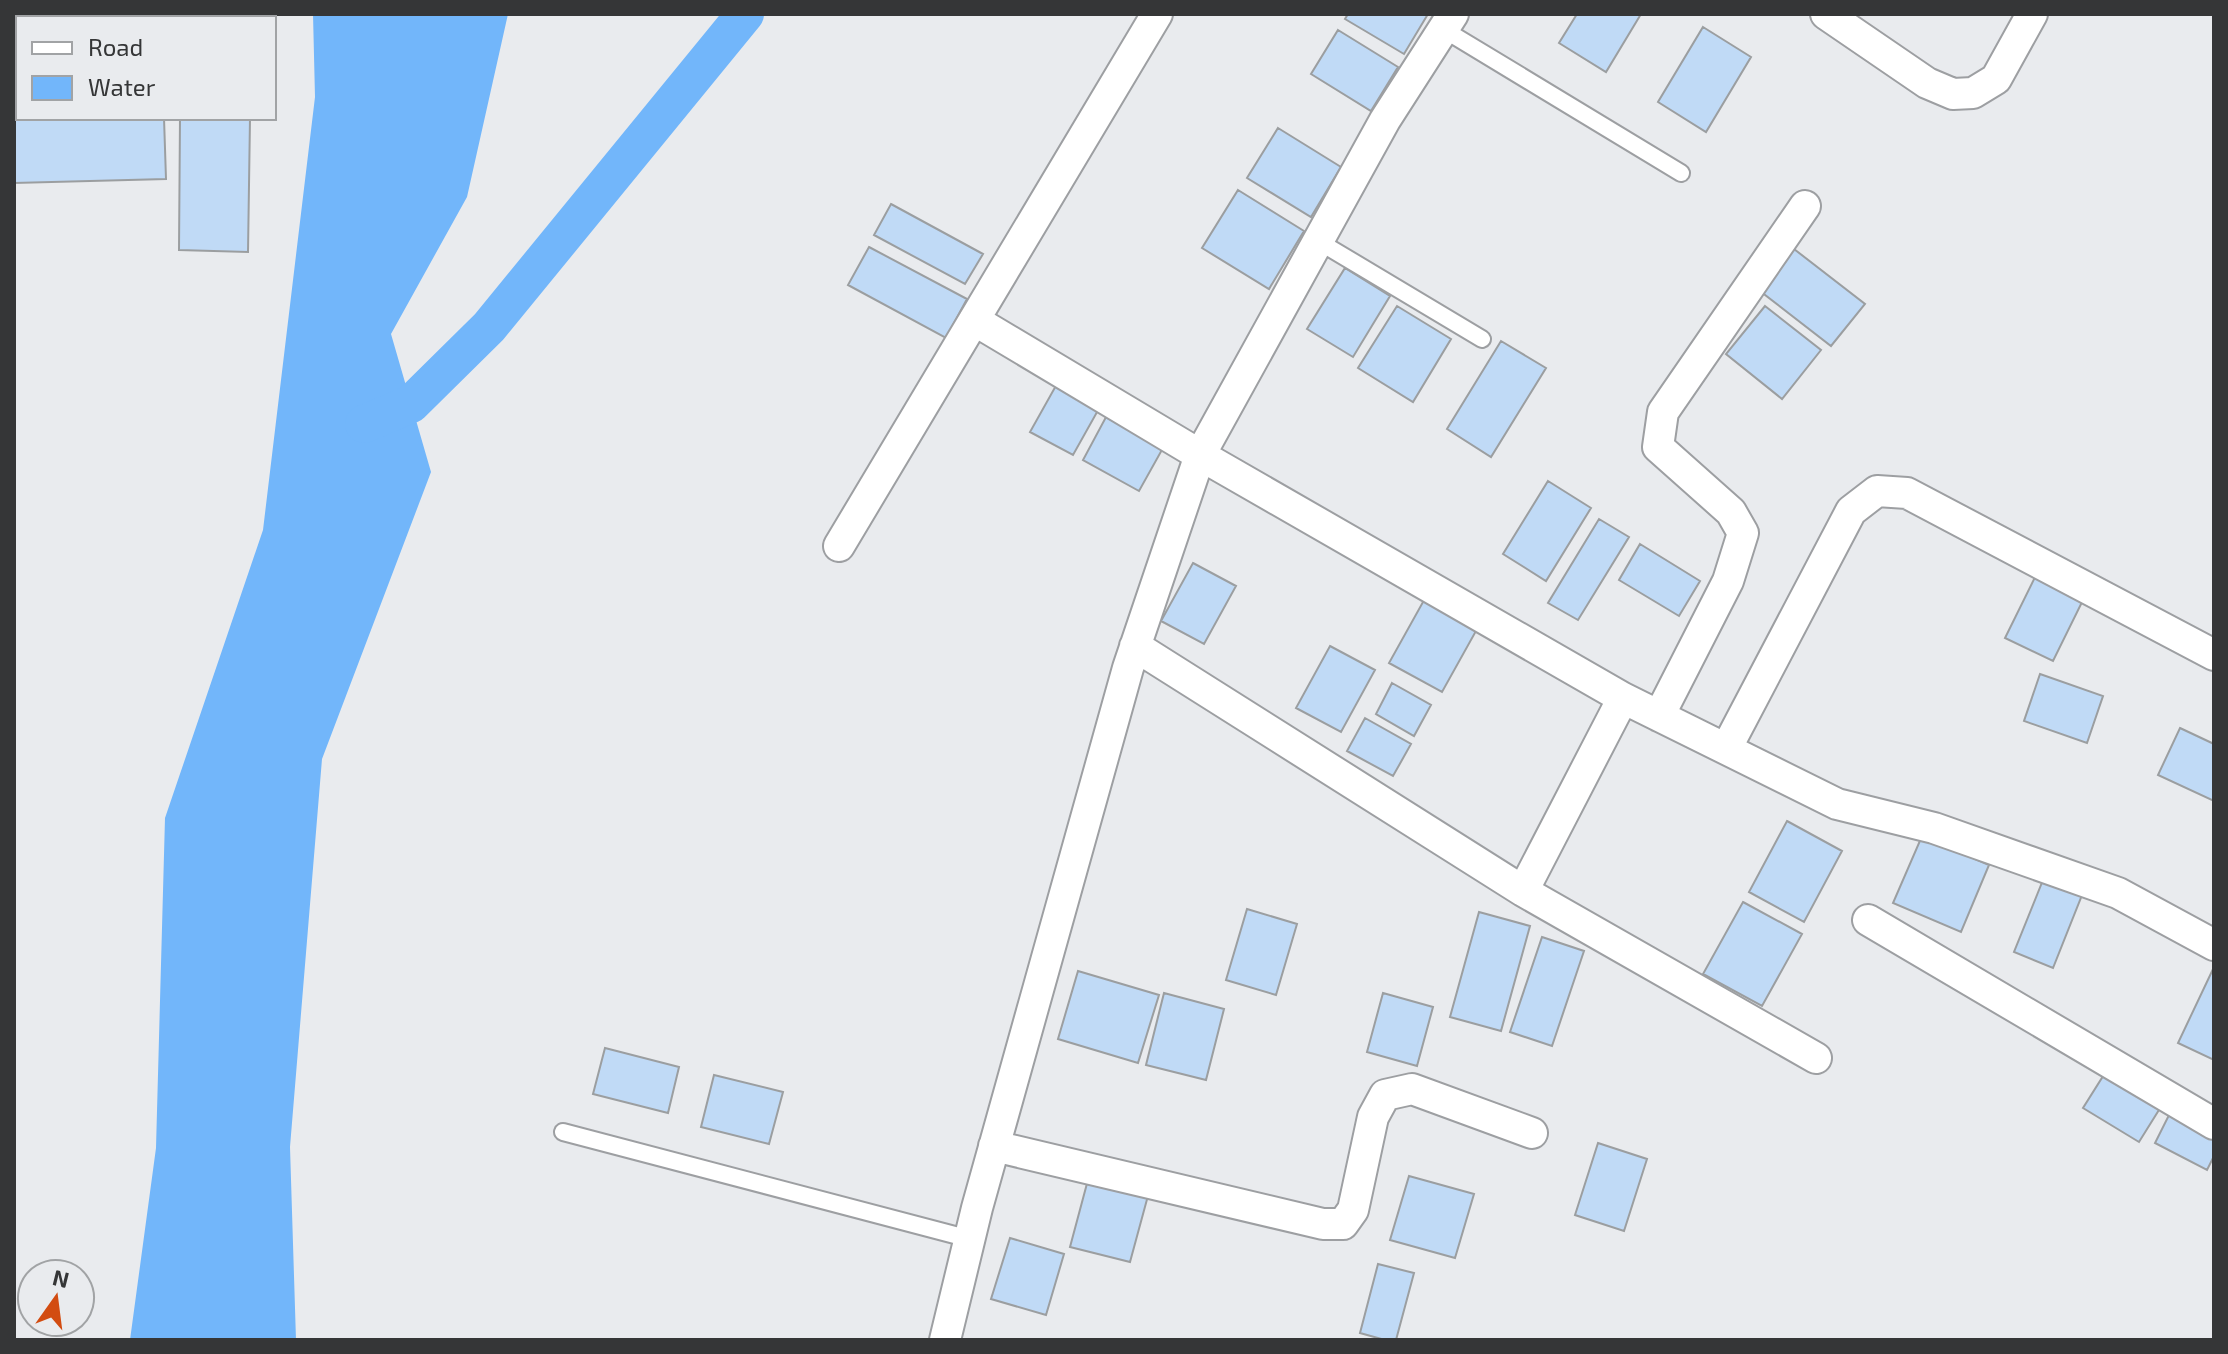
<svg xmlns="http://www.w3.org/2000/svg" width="2228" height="1354" viewBox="0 0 2228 1354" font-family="'Exo 2',sans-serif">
  <rect width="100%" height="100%" fill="#e9ebee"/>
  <path fill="#72b6fa" d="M 313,14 L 508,14 L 467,197 L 391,334 L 431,472 L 322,759 L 290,1147 L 296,1340 L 130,1340 L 156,1148 L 165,818 L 263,530 L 315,97 Z"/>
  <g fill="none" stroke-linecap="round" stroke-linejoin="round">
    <path stroke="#72b6fa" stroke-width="38" d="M 364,424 L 411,404 L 489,327 L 745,14"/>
  </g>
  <path fill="#c0daf6" stroke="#9b9ea0" stroke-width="2" d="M 1348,14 L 1428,14 L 1404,54 L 1345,19 Z
    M 1577,14 L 1641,14 L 1606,72 L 1559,43 Z
    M 14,21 L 18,21 L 18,72 L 14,72 Z
    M 1703,27 L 1751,57 L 1706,132 L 1658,102 Z
    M 1338,30 L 1398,67 L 1371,111 L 1311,74 Z
    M 14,91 L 18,91 L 18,118 L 164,118 L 166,179 L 14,183 Z
    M 180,118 L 250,118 L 248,252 L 179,250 Z
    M 1278,128 L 1341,167 L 1311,217 L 1247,178 Z
    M 1238,190 L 1304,231 L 1269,289 L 1202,248 Z
    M 891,204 L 983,254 L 965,284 L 874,235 Z
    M 869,247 L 967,299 L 946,338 L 848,285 Z
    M 1794,249 L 1865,304 L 1831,346 L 1760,291 Z
    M 1345,268 L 1390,296 L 1353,357 L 1307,329 Z
    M 1397,306 L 1451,339 L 1413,402 L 1358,368 Z
    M 1765,306 L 1821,350 L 1782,399 L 1726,354 Z
    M 1501,341 L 1546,368 L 1491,457 L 1447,429 Z
    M 1058,382 L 1101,405 L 1073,455 L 1030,432 Z
    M 1106,417 L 1163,448 L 1139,491 L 1083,460 Z
    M 1548,481 L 1591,508 L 1546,581 L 1503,554 Z
    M 1599,519 L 1629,537 L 1578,620 L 1548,603 Z
    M 1640,544 L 1700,581 L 1679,616 L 1619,580 Z
    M 1193,563 L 1236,586 L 1204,644 L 1161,621 Z
    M 2039,569 L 2087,592 L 2053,661 L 2005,638 Z
    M 1428,593 L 1481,622 L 1442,692 L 1389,663 Z
    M 1330,646 L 1375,670 L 1341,732 L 1296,708 Z
    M 2040,674 L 2103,696 L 2087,743 L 2024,721 Z
    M 1392,683 L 1431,705 L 1414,736 L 1376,714 Z
    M 1365,718 L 1411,744 L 1393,776 L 1347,751 Z
    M 2180,728 L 2214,744 L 2214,801 L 2158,775 Z
    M 1787,821 L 1842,851 L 1804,922 L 1749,892 Z
    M 1922,836 L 1989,865 L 1961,932 L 1893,903 Z
    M 2043,880 L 2082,895 L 2053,968 L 2014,952 Z
    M 1743,902 L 1802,934 L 1762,1006 L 1703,974 Z
    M 1247,909 L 1297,924 L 1276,995 L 1226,980 Z
    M 1479,912 L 1530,926 L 1501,1031 L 1450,1017 Z
    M 1542,937 L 1584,951 L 1552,1046 L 1510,1032 Z
    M 2214,967 L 2214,1060 L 2178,1043 Z
    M 1078,971 L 1159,995 L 1138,1063 L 1058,1039 Z
    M 1164,993 L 1224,1009 L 1206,1080 L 1146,1065 Z
    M 1383,993 L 1433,1007 L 1417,1066 L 1367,1052 Z
    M 605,1048 L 679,1067 L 668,1113 L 593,1094 Z
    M 2117,1054 L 2172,1089 L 2139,1142 L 2083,1108 Z
    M 714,1075 L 783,1092 L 769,1144 L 701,1127 Z
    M 2177,1099 L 2214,1117 L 2214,1156 L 2207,1170 L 2155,1143 Z
    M 1598,1143 L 1647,1159 L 1624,1231 L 1575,1215 Z
    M 1089,1176 L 1149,1192 L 1130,1262 L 1070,1247 Z
    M 1409,1176 L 1474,1194 L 1455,1258 L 1390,1240 Z
    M 1010,1238 L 1064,1254 L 1046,1315 L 991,1299 Z
    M 1378,1264 L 1414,1273 L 1396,1340 L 1385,1340 L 1360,1333 Z"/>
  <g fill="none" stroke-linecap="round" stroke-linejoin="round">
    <g stroke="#9d9fa2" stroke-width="20">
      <path id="lane" d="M 1443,29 L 1681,173
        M 1318,241 L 1482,339
        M 563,1132 L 970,1239"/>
    </g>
    <g stroke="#9d9fa2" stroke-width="34">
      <path id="street" d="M 1826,14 L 1927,83 L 1953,94 L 1973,93 L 1996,79 L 2032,14
        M 974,320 L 1200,455 L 1623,698 L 1837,804 L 1934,828 L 2118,893 L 2214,945
        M 839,546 L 1157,14
        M 1135,646 L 1523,891 L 1816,1058
        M 1659,716 L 1728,581 L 1743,533 L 1731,512 L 1658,447 L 1663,412 L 1805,206
        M 1726,749 L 1851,511 L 1877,491 L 1907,493 L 2214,655
        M 1523,891 L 1623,698
        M 1868,920 L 2214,1124
        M 994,1146 L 1323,1224 L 1343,1224 L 1353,1210 L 1373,1117 L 1385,1095 L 1412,1089 L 1532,1133
        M 945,1340 L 977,1208 L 1128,668 L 1200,455 L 1385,120 L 1453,14"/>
    </g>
    <use href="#lane" stroke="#fff" stroke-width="16"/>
    <use href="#street" stroke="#fff" stroke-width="30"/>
  </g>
  <rect width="2228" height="1354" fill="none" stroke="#353637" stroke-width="32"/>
  <rect x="16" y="16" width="260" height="104" fill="#e9ebee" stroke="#a1a3a5" stroke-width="2"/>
  <rect x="32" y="42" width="40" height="12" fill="#ffffff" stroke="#a1a3a5" stroke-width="2"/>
  <text x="88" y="56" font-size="24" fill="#353637">Road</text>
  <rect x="32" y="76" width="40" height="24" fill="#72b6fa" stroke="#a1a3a5" stroke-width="2"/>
  <text x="88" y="96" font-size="24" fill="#353637">Water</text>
  <g transform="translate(56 1298) rotate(14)"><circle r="38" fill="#e9ebee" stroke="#a1a3a5" stroke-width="2"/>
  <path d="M0-6L14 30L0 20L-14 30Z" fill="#d24c11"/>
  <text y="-12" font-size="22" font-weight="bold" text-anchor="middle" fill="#353637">N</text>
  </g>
</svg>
